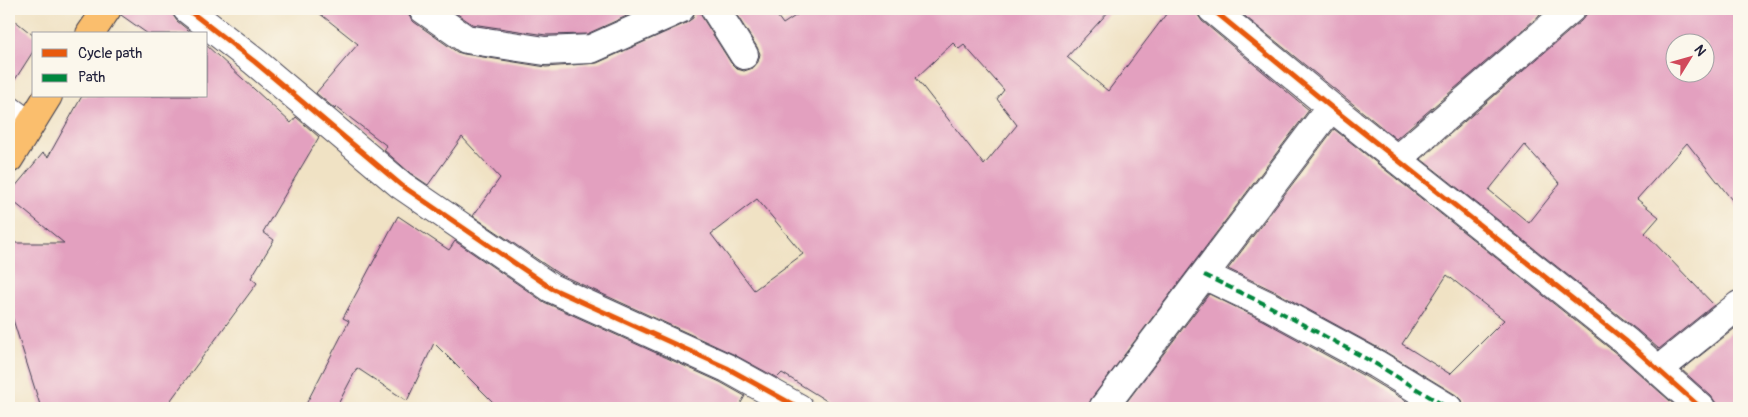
<svg xmlns="http://www.w3.org/2000/svg" width="1748" height="417" viewBox="0 0 1748 417" font-family="Pangolin,sans-serif">
  <rect width="100%" height="100%" fill="#fbf7ec"/>
  <filter id="ink" filterUnits="userSpaceOnUse"><feTurbulence type="fractalNoise" baseFrequency=".02" numOctaves="2"/><feDisplacementMap in="SourceGraphic" scale="10" xChannelSelector="R" yChannelSelector="G"/><feConvolveMatrix kernelMatrix="1 2 1 2 8 2 1 2 1" color-interpolation-filters="sRGB"/></filter>
  <filter id="wash" filterUnits="userSpaceOnUse"><feTurbulence type="fractalNoise" baseFrequency=".0096" numOctaves="4" result="noise"/><feDisplacementMap in="SourceGraphic" scale="20" xChannelSelector="R" yChannelSelector="G"/><feGaussianBlur stdDeviation="1.12" result="paint"/><feColorMatrix in="noise" values="0 0 0 0 0 0 0 0 0 0 0 0 0 0 0 0 0 1.4 0 .05"/><feComposite in="paint" operator="in"/></filter>
  <g filter="url(#wash)">
    <rect width="100%" height="100%" fill="#f0e2c4"/>
    <g id="blocks">
      <path fill="#e3a0bf" fill-rule="evenodd" d="M 122,9 L 172,9 L 173,15 L 177,21 L 193,34 L 148,34 L 121,15 Z
        M 314,9 L 408,9 L 409,16 L 414,22 L 457,52 L 464,54 L 546,67 L 597,63 L 686,23 L 693,18 L 695,9 L 700,9 L 702,17 L 731,63 L 737,69 L 744,71 L 753,68 L 758,62 L 760,54 L 757,47 L 733,9 L 772,9 L 783,24 L 806,9 L 1111,9 L 1067,57 L 1108,91 L 1170,9 L 1197,9 L 1198,15 L 1202,21 L 1309,110 L 1091,399 L 1088,408 L 838,408 L 782,373 L 777,378 L 733,354 L 559,274 L 473,216 L 500,178 L 462,137 L 428,185 L 410,173 L 384,150 L 387,146 L 336,107 L 335,109 L 316,93 L 358,44 ZM 953,43 L 959,49 L 964,45 L 1004,90 L 997,99 L 1017,125 L 984,165 L 916,78 ZM 757,199 L 803,254 L 754,290 L 711,234 Z
        M 450,9 L 642,9 L 587,34 L 546,35 L 472,24 Z
        M 1236,9 L 1547,9 L 1396,139 Z
        M 1586,9 L 1739,9 L 1739,209 L 1687,143 L 1637,199 L 1659,217 L 1645,233 L 1714,305 L 1659,349 L 1637,330 L 1421,159 L 1581,21 L 1586,15 ZM 1676,42 L 1706,42 L 1706,72 L 1676,72 ZM 1525,145 L 1560,184 L 1529,223 L 1489,190 Z
        M 9,16 L 34,36 L 34,50 L 9,89 Z
        M 206,45 L 291,123 L 296,117 L 319,137 L 263,232 L 274,240 L 251,278 L 257,283 L 165,408 L 41,408 L 9,307 L 9,243 L 64,243 L 9,198 L 9,194 L 43,153 L 48,157 L 82,96 L 206,96 Z
        M 1334,129 L 1617,354 L 1678,408 L 1464,408 L 1461,400 L 1456,395 L 1384,351 L 1276,292 L 1228,269 ZM 1447,275 L 1504,320 L 1450,374 L 1402,344 Z
        M 398,216 L 449,250 L 455,241 L 544,302 L 720,382 L 745,396 L 738,408 L 499,408 L 434,343 L 407,401 L 357,368 L 336,408 L 304,408 L 349,321 L 343,318 Z
        M 1209,294 L 1262,320 L 1368,378 L 1418,408 L 1122,408 Z
        M 1739,325 L 1739,408 L 1716,408 L 1716,403 L 1711,396 L 1682,370 Z"/>
    </g>
  </g>
  <g filter="url(#ink)">
    <use href="#blocks" fill-opacity="0" stroke="#413f50" stroke-width="1"/>
    <g fill="none" stroke-linecap="round" stroke-linejoin="round">
      <g stroke="#413f50" stroke-width="30">
        <path id="minor" d="M 187,9 L 255,62 L 401,185 L 551,288 L 727,368 L 799,408
          M 423,9 L 466,39 L 545,51 L 591,49 L 680,9
          M 715,9 L 744,55
          M 1212,9 L 1331,107 L 1627,342 L 1701,408
          M 9,110 L 29,125
          M 1397,159 L 1571,9
          M 1204,275 L 1269,306 L 1376,364 L 1448,408
          M 1658,370 L 1739,305
          M 1103,408 L 1331,107"/>
      </g>
      <g stroke="#413f50" stroke-width="30">
        <path id="primary" d="M 90,34 L 107,9
          M 9,159 L 48,96"/>
      </g>
      <use href="#minor" stroke="#fff" stroke-width="28"/>
      <use href="#primary" stroke="#fabe6d" stroke-width="28"/>
      <path stroke="#00873e" stroke-width="4" stroke-dasharray="8 4" stroke-linecap="butt" d="M 1204,275 L 1269,306 L 1376,364 L 1448,408"/>
      <g stroke="#fbf7ec" stroke-width="8">
        <path id="cycleway" d="M 187,9 L 255,62 L 401,185 L 551,288 L 727,368 L 799,408
          M 1212,9 L 1331,107 L 1627,342 L 1701,408"/>
      </g>
      <use href="#cycleway" stroke="#e8590c" stroke-width="5"/>
    </g>
  </g>
  <rect width="1748" height="417" fill="none" stroke="#fbf7ec" stroke-width="30"/>
  <rect x="32" y="32" width="175" height="65" fill="#fbf7ec" stroke="#a4a2a5"/>
  <rect x="42" y="49" width="25" height="8" fill="#e8590c" stroke="#a4a2a5"/>
  <text x="78" y="58" font-size="15" fill="#22223b">Cycle path</text>
  <rect x="42" y="74" width="25" height="8" fill="#00873e" stroke="#a4a2a5"/>
  <text x="78" y="82" font-size="15" fill="#22223b">Path</text>
  <g transform="translate(1690 58) rotate(53)"><circle r="24" fill="#fbf7ec" stroke="#a4a2a5"/>
  <path d="M0-4L9 19L0 12L-9 19Z" fill="#d1495b"/>
  <text y="-8" font-size="14" font-weight="bold" text-anchor="middle" fill="#22223b">N</text>
  </g>
</svg>
